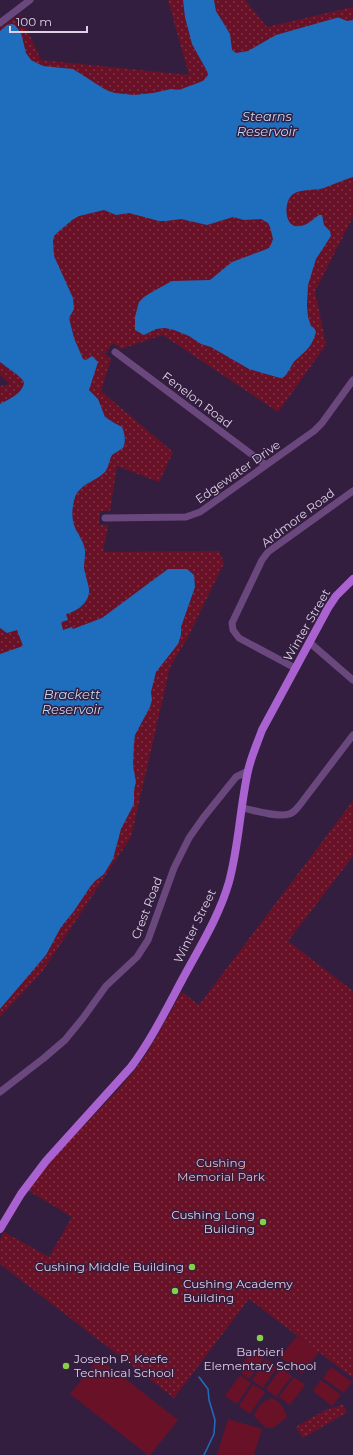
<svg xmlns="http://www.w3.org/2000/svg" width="353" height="1455" viewBox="0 0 353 1455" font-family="Montserrat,sans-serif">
  <defs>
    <pattern id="park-dots" width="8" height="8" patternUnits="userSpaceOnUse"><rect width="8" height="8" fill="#691227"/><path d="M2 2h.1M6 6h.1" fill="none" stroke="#7e3346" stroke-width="1.8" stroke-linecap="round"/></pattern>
  </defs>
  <rect width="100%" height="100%" fill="#331e3f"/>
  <path fill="url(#park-dots)" d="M 168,0 L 245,0 L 267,27 L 353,7 L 353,217 L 315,291 L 326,345 L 278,412 L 163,335 L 121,349 L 113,343 L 105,354 L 111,359 L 101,391 L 173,452 L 159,482 L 117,466 L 110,511 L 100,511 L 99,525 L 108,525 L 103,552 L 219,551 L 224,563 L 188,637 L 170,667 L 131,837 L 42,972 L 0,1017 L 0,386 L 10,384 L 0,375 L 0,28 L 20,14 L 41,60 L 189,75 Z
    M 353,801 L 353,856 L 288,941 L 353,991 L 353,1378 L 249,1299 L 174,1398 L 0,1264 L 0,1240 L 4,1232 L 49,1257 L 72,1217 L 29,1191 C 58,1146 101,1112 134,1071 C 153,1047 166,1018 182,992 L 199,1005 Z
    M 342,1404 L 345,1408 L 346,1413 L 303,1438 L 296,1427 L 327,1409 L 330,1409 L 334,1407 L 335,1408 Z"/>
  <path fill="#691227" d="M 297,1336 L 319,1352 L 302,1374 L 280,1357 Z
    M 253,1349 L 265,1357 L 249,1379 L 238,1370 Z
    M 99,1358 L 178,1420 L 150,1455 L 148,1455 L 70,1394 Z
    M 266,1359 L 277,1367 L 263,1388 L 252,1380 Z
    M 331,1367 L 352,1382 L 344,1393 L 323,1378 Z
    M 281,1368 L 292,1376 L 276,1397 L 266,1389 Z
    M 240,1375 L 251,1383 L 237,1404 L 225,1396 Z
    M 294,1377 L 305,1385 L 290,1405 L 279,1397 Z
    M 321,1380 L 341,1395 L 332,1406 L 313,1391 Z
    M 253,1384 L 265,1392 L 250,1414 L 239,1406 Z
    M 272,1398 C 281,1402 284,1408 287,1417 L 273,1428 L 266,1428 L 254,1416 C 257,1406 263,1401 272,1398 Z
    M 228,1419 L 262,1429 L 254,1455 L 217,1455 Z"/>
  <path fill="#1f6ebe" d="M 183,0 L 214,0 L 216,11 L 230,34 L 232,50 L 236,53 L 248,51 L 276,35 L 336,18 L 340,18 L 347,21 L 353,20 L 353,177 C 343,180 334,184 324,188 C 314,191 299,188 291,196 C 283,205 285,229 300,226 C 308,225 313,219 319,215 L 322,215 L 324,225 L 330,231 L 331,236 L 316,259 L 308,285 L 307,306 L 308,317 L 311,326 L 314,328 L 316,332 C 311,350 304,351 293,363 C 290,368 288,373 284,377 L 280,378 L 249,369 L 211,347 L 201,344 L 189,336 L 174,330 L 165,328 L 156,329 L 144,335 L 135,330 L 135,317 L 139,302 L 144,297 L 152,292 L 172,281 L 210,280 L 232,262 L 267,249 L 270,247 L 273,239 L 270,227 L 268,223 L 261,219 L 244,220 L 233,217 L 207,225 L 181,219 L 166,221 L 159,221 L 129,213 L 116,215 L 104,210 L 79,216 L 72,220 L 57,233 L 54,236 L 53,241 L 54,256 L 73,298 L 74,309 L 69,318 L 74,338 L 83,359 L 86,360 L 92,356 L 98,362 L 89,390 L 98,399 L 105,417 C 111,421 116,424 122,427 C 125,434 126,442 123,448 L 112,455 C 109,460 109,467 105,472 C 96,481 80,484 75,497 C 71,511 71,523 79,535 C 80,538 82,540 83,543 C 87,552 84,559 84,568 C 85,575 88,582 89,589 C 90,602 78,611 66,614 L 68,620 L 61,622 L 63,630 L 72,627 L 73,629 L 102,618 L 168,569 L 187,569 L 194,575 L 195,587 L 181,627 L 181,635 L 178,644 L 156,672 L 151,692 L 152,700 L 150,707 L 135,735 L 134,743 L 133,766 L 136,782 L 134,790 L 134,804 L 121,829 L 113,859 L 104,874 L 95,881 L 90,887 L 74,911 L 61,927 L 46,955 L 0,1009 L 0,654 L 23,646 L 17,630 L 7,633 L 0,628 L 0,404 C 9,399 22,394 24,383 C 23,377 6,367 0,362 L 0,31 L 7,25 L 12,24 L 15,25 L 21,33 L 26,53 L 31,60 L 43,66 L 73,69 L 106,90 L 115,93 L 134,95 L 153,93 L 171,89 L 179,90 L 203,81 L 208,75 L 207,71 L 192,44 L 185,17 Z"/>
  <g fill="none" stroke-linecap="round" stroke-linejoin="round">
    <path stroke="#1f6ebe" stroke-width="1.5" d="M 199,1377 L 208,1389 L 209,1400 L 215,1420 L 214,1434 L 204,1455"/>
    <path stroke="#6a487d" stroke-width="7" d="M 0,23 L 30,0
      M 115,352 L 266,465
      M 105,518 L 186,517 L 200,512 L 314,431 L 322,423 L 353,380
      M 309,642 L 353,680
      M 295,668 L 239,638 L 233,630 L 232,623 L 262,560 L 268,552 L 353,491
      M 242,808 C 254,810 278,818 289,814 C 294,813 296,809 299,806 L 353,735
      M 0,1092 L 44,1058 L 65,1040 L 83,1018 L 106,986 L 137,957 L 148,940 L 174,868 L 189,838 L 203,818 L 236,777 L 248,771"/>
    <path stroke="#ab62d1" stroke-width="8" d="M 0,1229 L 21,1194 L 46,1161 L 131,1067 C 151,1040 166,1010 182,980 C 199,948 219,917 229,882 C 239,845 240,807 248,771 C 251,757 257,744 262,730 L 328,608 L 336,596 L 353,579"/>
  </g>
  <g fill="#88cf49" stroke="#331e3f" stroke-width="1.5">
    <circle cx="263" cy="1222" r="4"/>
    <circle cx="192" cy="1267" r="4"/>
    <circle cx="175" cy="1291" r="4"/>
    <circle cx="260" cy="1338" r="4"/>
    <circle cx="66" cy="1366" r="4"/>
  </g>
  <g text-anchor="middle" stroke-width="3" stroke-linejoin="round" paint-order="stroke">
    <g font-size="12" fill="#ded1e7" stroke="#331e3f">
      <text transform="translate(197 400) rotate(37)" y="4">Fenelon Road</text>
      <text transform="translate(238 472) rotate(-35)" y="4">Edgewater Drive</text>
      <text transform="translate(298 518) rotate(-37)" y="4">Ardmore Road</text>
      <text transform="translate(307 625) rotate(-60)" y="4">Winter Street</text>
      <text transform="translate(147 908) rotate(-69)" y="4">Crest Road</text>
      <text transform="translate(195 926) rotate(-64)" y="4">Winter Street</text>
    </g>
    <g font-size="12" fill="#f2b6bb" stroke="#331e3f">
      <text x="221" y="1167">Cushing<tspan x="221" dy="14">Memorial Park</tspan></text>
    </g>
    <g font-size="12" fill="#ded1e7" stroke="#331e3f" text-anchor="end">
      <text x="255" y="1219">Cushing Long<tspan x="255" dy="14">Building</tspan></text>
      <text x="184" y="1271">Cushing Middle Building</text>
      <text x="183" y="1288" text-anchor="start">Cushing Academy<tspan x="183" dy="14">Building</tspan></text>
      <text x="260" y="1356" text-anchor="middle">Barbieri<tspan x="260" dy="14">Elementary School</tspan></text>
      <text x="74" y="1363" text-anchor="start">Joseph P. Keefe<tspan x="74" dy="14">Technical School</tspan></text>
    </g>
    <g font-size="13" font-style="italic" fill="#c7d9ee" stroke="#331e3f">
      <text x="267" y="121">Stearns<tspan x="267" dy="15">Reservoir</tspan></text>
      <text x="72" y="699">Brackett<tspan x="72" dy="15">Reservoir</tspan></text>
    </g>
  </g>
  <path d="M10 26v6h77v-6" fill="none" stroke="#ded1e7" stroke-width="2"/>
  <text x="16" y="26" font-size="12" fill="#ded1e7" stroke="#331e3f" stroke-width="3" paint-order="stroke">100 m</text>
</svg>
